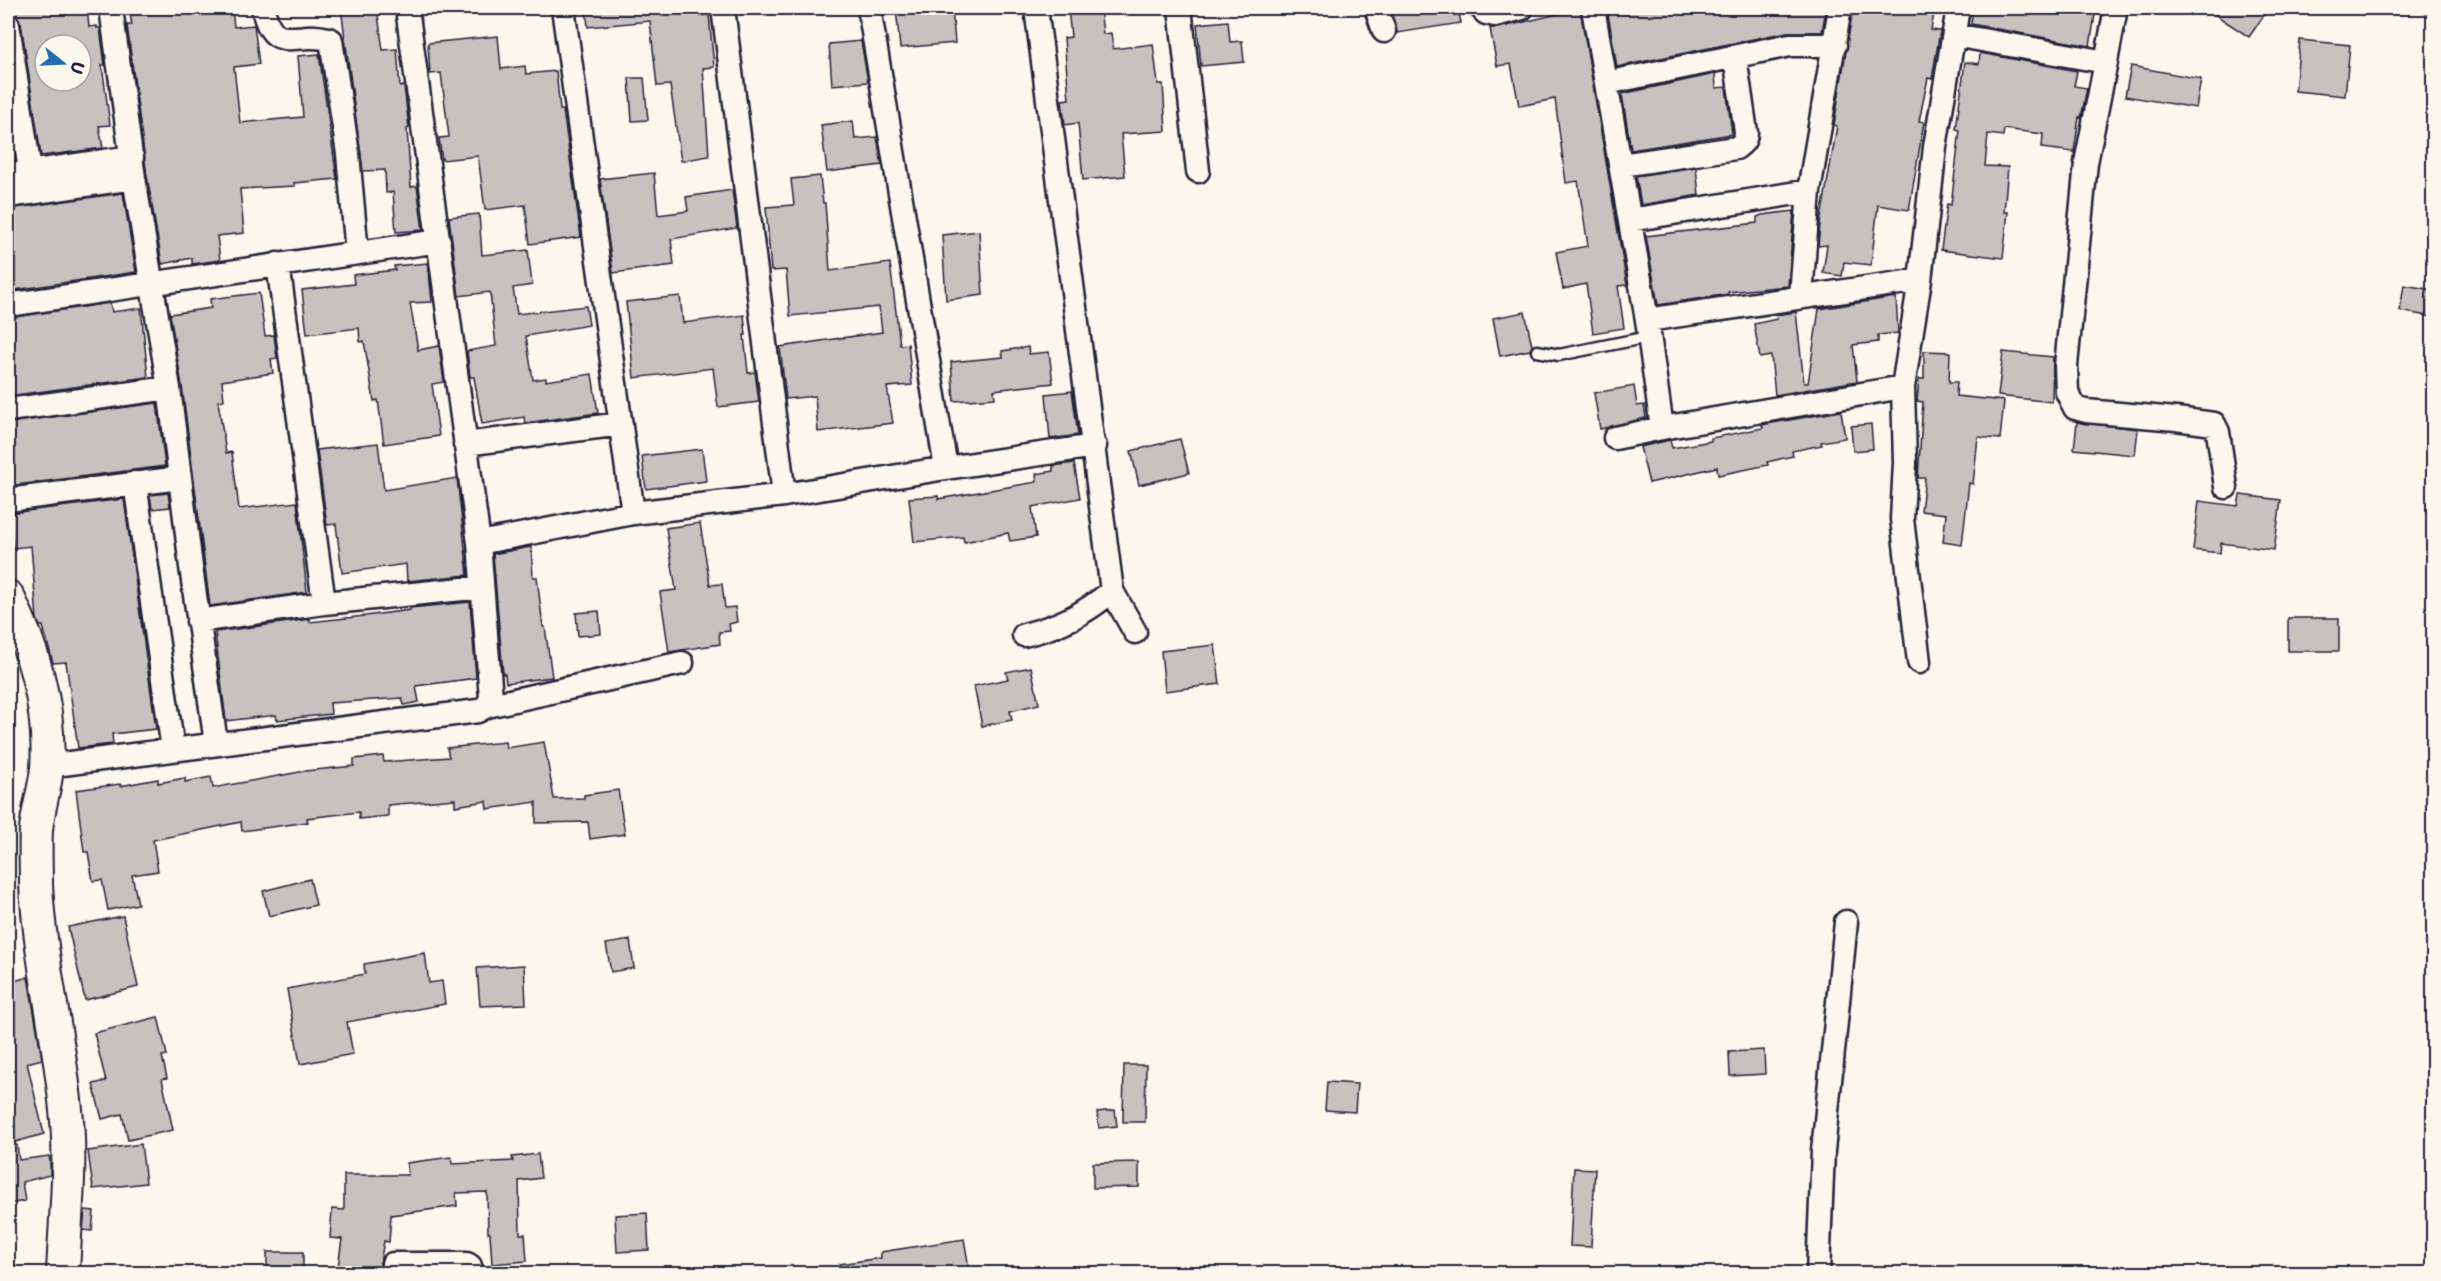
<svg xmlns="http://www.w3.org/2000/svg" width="2441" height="1281" viewBox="0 0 2441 1281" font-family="'Playpen Sans',sans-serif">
  <rect width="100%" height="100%" fill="#fbf7ec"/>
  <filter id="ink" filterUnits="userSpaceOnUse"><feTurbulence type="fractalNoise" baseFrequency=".0167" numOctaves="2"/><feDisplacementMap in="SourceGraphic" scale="12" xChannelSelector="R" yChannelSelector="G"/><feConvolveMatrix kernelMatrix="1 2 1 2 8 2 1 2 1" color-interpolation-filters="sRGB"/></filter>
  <g filter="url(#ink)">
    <path fill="#c6c2c0" stroke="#22223b" stroke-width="1.5" fill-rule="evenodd" d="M 13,8 L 87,8 L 89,27 L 97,26 L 97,28 L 100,28 L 105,65 L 102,65 L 110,125 L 99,126 L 103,148 L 41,156 L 21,23 L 14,13 ZM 45,45 L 81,45 L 81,81 L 45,81 Z
      M 129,8 L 232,8 L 234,27 L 254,25 L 259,64 L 234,67 L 240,123 L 303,117 L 298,56 L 319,54 L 337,179 L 294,183 L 295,186 L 240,189 L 244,233 L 217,236 L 220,260 L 192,264 L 192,258 L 162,264 L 147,176 L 127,25 L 132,25 Z
      M 341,8 L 377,8 L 383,50 L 397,49 L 400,87 L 404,86 L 409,128 L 407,129 L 411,187 L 417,186 L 423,230 L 396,232 L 393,192 L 386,193 L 385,170 L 363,171 Z
      M 586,8 L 701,8 L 702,15 L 709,15 L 714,67 L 703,68 L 709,156 L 681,161 L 670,85 L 657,86 L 650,21 L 588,27 Z
      M 896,8 L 952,8 L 955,43 L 900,48 Z
      M 1068,8 L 1100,8 L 1103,34 L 1111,33 L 1113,49 L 1153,44 L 1158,84 L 1163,84 L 1166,131 L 1121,134 L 1125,176 L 1083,180 L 1078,123 L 1065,125 L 1062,100 L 1069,99 L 1064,38 L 1071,37 Z
      M 1390,8 L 1458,8 L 1461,23 L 1397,33 Z
      M 1607,8 L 1826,8 L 1822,32 L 1787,32 L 1617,67 Z
      M 1853,8 L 1935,8 L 1931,30 L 1940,31 L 1932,79 L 1928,78 L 1919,121 L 1924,122 L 1909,210 L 1878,205 L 1871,265 L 1844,262 L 1842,276 L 1823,273 L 1827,245 L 1818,246 L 1820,224 L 1837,126 L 1834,125 Z
      M 1973,8 L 2096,8 L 2090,46 L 1971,24 Z
      M 2205,8 L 2269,8 L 2249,37 Z
      M 1580,9 L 1627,285 L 1618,286 L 1624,328 L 1593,333 L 1586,284 L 1563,289 L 1556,252 L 1588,246 L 1578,181 L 1566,183 L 1555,99 L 1519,106 L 1511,64 L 1497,66 L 1490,28 L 1498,28 Z
      M 1228,21 L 1230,42 L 1242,41 L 1244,62 L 1201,66 L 1197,24 Z
      M 498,36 L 501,69 L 525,66 L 526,74 L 556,71 L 560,110 L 563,110 L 581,237 L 530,244 L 525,205 L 485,210 L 478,156 L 442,160 L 439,138 L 449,137 L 441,73 L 430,74 L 428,43 Z
      M 2300,40 L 2350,45 L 2345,96 L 2295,91 Z
      M 861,41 L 868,82 L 832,85 L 829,44 Z
      M 1980,53 L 2077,71 L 2074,86 L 2087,88 L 2081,118 L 2079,117 L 2074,152 L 2042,148 L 2043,134 L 2004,129 L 2003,136 L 1988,134 L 1985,166 L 2008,167 L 2004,212 L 2008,212 L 2003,258 L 1941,250 L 1947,204 L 1951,205 L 1960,130 L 1956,129 L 1965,62 L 1979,64 Z
      M 2131,66 L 2201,79 L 2196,108 L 2125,96 Z
      M 1715,74 L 1716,88 L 1726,87 L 1732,134 L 1631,150 L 1622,94 Z
      M 629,78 L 644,78 L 648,120 L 632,121 Z
      M 8,112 L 15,160 L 8,161 Z
      M 853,121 L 855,139 L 877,137 L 882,165 L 827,172 L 821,125 Z
      M 1696,167 L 1699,195 L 1641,205 L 1636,176 Z
      M 654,173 L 658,215 L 688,211 L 686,197 L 732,190 L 737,228 L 671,239 L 674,265 L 613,273 L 600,179 Z
      M 820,176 L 823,203 L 825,203 L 830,271 L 890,263 L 900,345 L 908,344 L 912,385 L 887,387 L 893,423 L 818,432 L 815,396 L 786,399 L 780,347 L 882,332 L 879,307 L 790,316 L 786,270 L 771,271 L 766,207 L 794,205 L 791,179 Z
      M 123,193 L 136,272 L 8,291 L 8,209 Z
      M 1794,211 L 1788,286 L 1728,292 L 1728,294 L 1658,305 L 1646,236 L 1757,223 L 1757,217 L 1762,215 Z
      M 479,214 L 482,255 L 528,250 L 532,285 L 513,288 L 517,314 L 586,306 L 589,325 L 526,336 L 533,380 L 546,378 L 546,381 L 592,374 L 598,413 L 525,423 L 524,417 L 482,424 L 474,377 L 470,377 L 467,351 L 496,346 L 490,292 L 459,296 L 449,217 Z
      M 979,231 L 983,295 L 946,300 L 942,235 Z
      M 428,263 L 432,302 L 410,303 L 418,350 L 439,346 L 444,382 L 432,384 L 439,436 L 384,444 L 378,400 L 374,401 L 364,341 L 360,342 L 359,328 L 307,334 L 302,290 L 354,284 L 353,275 L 395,270 L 394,266 Z
      M 2404,285 L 2433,290 L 2433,317 L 2400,311 Z
      M 259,293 L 265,336 L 274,335 L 277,358 L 271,359 L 273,373 L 222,381 L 224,400 L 218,401 L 226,453 L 232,452 L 239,509 L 297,502 L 307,592 L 210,606 L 182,386 L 170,314 L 211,308 L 210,299 Z
      M 680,296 L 683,323 L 744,315 L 746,335 L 744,335 L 748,373 L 755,372 L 759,402 L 718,407 L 713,368 L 634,378 L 626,302 Z
      M 1896,297 L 1898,333 L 1878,335 L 1878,342 L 1853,345 L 1857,381 L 1775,395 L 1771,356 L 1760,358 L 1754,324 L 1777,319 L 1776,315 L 1796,312 L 1804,383 L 1808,383 L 1819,309 Z
      M 110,303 L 112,312 L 141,308 L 148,377 L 8,396 L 8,318 Z
      M 1525,312 L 1532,346 L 1530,350 L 1500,356 L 1493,318 Z
      M 1028,347 L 1029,354 L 1049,352 L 1053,383 L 994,390 L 995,398 L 954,401 L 951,362 L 1003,357 L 1002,351 Z
      M 1924,351 L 1950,352 L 1949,382 L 1957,382 L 1956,396 L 2004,401 L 2000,439 L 1978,437 L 1973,484 L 1969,483 L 1962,545 L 1943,542 L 1946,514 L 1921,511 L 1925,478 L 1918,478 L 1923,402 L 1917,401 L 1919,379 L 1924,379 Z
      M 2003,352 L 2053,357 L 2052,402 L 1998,396 Z
      M 1634,386 L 1637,406 L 1644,405 L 1646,418 L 1600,429 L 1594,393 Z
      M 1072,391 L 1078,435 L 1050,439 L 1046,394 Z
      M 157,403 L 165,466 L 8,486 L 8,423 Z
      M 1841,411 L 1845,438 L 1821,442 L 1822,445 L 1792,451 L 1793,456 L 1767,462 L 1768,465 L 1718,475 L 1717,467 L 1649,483 L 1640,447 L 1670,440 L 1672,448 L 1711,441 L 1711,438 L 1763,428 L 1762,425 L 1778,422 Z
      M 2077,422 L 2138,429 L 2135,455 L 2074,449 Z
      M 1871,424 L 1873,449 L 1853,451 L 1851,426 Z
      M 1180,439 L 1189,473 L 1139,485 L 1131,451 Z
      M 378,443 L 384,490 L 457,478 L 468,575 L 407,581 L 406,564 L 342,573 L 336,524 L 327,525 L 317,450 Z
      M 702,449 L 706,481 L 646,489 L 642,456 Z
      M 1074,463 L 1080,498 L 1032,507 L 1036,537 L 1010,541 L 1008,533 L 964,542 L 963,537 L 914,542 L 909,498 L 938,496 L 938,499 L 1037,482 L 1036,474 L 1053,471 L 1053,466 Z
      M 168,493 L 170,507 L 152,509 L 150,495 Z
      M 2240,495 L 2281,500 L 2274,550 L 2221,543 L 2220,553 L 2193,550 L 2199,501 L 2238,506 Z
      M 124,499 L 156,729 L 112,734 L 113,744 L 78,748 L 66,662 L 53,663 L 43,626 L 40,626 L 37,619 L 31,546 L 13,548 L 10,513 Z
      M 700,523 L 710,585 L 722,584 L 725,608 L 735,607 L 737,622 L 729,624 L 730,631 L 719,632 L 720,644 L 669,652 L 660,592 L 676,590 L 666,528 Z
      M 531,547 L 533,577 L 537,577 L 543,627 L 545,627 L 552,677 L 506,683 L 505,674 L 503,674 L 493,554 Z
      M 470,602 L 476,678 L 416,686 L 419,702 L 404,705 L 402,698 L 330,703 L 331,714 L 277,720 L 276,715 L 226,721 L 215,632 L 310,619 L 310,622 L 365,616 L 410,610 L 410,608 Z
      M 599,611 L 601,634 L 578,636 L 576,613 Z
      M 2288,618 L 2339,618 L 2339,651 L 2288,651 Z
      M 1215,645 L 1220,684 L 1165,691 L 1161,651 Z
      M 1031,667 L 1039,704 L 1010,711 L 1012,720 L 982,726 L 974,686 L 1008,679 L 1006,672 Z
      M 505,742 L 506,748 L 544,742 L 554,799 L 584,798 L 584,795 L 618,790 L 625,834 L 590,839 L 588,822 L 536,823 L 536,802 L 487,809 L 486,801 L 455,806 L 455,799 L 388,805 L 388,816 L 359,819 L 359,812 L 307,818 L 308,822 L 242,831 L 241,822 L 153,840 L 158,871 L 132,875 L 138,904 L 108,910 L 102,880 L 93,881 L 88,852 L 84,852 L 76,790 L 120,784 L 120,786 L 158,779 L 158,783 L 185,778 L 185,782 L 211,777 L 213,788 L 305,771 L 354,766 L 354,759 L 383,756 L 384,762 L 449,757 L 447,748 Z
      M 310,879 L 316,905 L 269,916 L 263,891 Z
      M 123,916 L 138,987 L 85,1000 L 68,927 Z
      M 630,940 L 634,968 L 611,972 L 606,944 Z
      M 425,953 L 429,983 L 442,981 L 445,1004 L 347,1022 L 353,1054 L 300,1064 L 287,989 L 365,974 L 364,964 Z
      M 524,965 L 526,1004 L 480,1006 L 477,968 Z
      M 28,977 L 42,1059 L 27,1063 L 44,1134 L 8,1144 L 8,983 Z
      M 158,1017 L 167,1055 L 162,1056 L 167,1078 L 162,1079 L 173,1130 L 128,1140 L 122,1114 L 102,1119 L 93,1084 L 106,1081 L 94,1033 Z
      M 1764,1050 L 1765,1074 L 1730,1076 L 1729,1052 Z
      M 1124,1065 L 1146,1065 L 1145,1122 L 1123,1122 Z
      M 1327,1082 L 1357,1084 L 1355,1112 L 1325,1110 Z
      M 1115,1110 L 1117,1126 L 1099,1128 L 1097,1112 Z
      M 141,1144 L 146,1183 L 93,1189 L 88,1151 Z
      M 8,1145 L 17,1145 L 19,1160 L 49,1156 L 50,1161 L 50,1175 L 22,1182 L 25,1201 L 8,1204 Z
      M 538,1154 L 541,1178 L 519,1181 L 520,1234 L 525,1234 L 527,1261 L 492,1264 L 490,1233 L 488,1233 L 487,1192 L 456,1193 L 457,1206 L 391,1215 L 389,1242 L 384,1241 L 380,1263 L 381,1274 L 337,1274 L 342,1239 L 330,1238 L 332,1209 L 344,1210 L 344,1175 L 408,1175 L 407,1163 L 451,1157 L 452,1164 L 513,1161 L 512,1157 Z
      M 1139,1162 L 1139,1187 L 1093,1188 L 1093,1163 Z
      M 1574,1168 L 1595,1169 L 1591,1247 L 1570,1246 Z
      M 85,1210 L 94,1211 L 92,1231 L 83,1230 Z
      M 647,1213 L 649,1250 L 617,1252 L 615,1215 Z
      M 964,1239 L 970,1274 L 840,1274 L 839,1264 L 881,1258 L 881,1252 Z
      M 267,1252 L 303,1252 L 303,1274 L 267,1274 Z"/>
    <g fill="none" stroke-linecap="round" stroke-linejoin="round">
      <g stroke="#22223b" stroke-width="15">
        <path id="lane" d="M 1537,351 L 1559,355 L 1648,337"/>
      </g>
      <g stroke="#22223b" stroke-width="27">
        <path id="street" d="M 111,8 L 134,178 L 169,388 L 191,567 L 216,743
          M 263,8 C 273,58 299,28 331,40 L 348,154 L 357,253
          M 563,8 L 633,513
          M 723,8 L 784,495
          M 869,8 L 946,468
          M 1036,8 L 1112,591 L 1135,632
          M 1180,8 L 1198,171
          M 1376,8 L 1384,31
          M 1481,8 L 1486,13 L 1495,15 L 1522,8
          M 1593,8 L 1647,320 L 1662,428
          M 8,25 L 30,171 L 31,193
          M 1954,35 L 2106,62 L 2086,163 L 2066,366 L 2067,392 L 2075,408 L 2086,411 L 2176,419 L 2214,424 L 2218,432 L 2226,487
          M 2106,62 L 2116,8
          M 1606,83 L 1790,45 L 1835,45
          M 1621,165 L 1736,148 C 1743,143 1746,140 1746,132 L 1735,57
          M 8,175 L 132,157
          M 8,196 L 134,178
          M 1630,220 L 1809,191
          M 278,264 L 324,603
          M 1801,296 L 1809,191 L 1840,8
          M 8,305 L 439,241
          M 1647,320 L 1920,280
          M 8,410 L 169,388
          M 1615,438 L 1662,428 L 1903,387
          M 465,444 L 621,424
          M 135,483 L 173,750
          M 8,500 L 180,478
          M 479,543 L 633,513 L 784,495 L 946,468 L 1095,446
          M 198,621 L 324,603 L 482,587
          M 1024,635 C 1060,626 1083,615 1112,591
          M 1919,662 L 1902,519 L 1905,463 L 1903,387 L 1920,280 L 1935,147 L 1958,8
          M 487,706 L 682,663
          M 47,766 L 478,711 L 487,706 L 491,698 L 479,543 L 407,8
          M 393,1264 L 467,1264 L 470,1266 L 472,1274
          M 1818,1274 L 1823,1151 L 1846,922"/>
      </g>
      <g stroke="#22223b" stroke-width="36">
        <path id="secondary" d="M 8,597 C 34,650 51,708 47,768 C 45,789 38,809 36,830 C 35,848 36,867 36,885 C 40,961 59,1035 66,1110 C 72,1164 65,1220 63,1274"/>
      </g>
      <use href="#lane" stroke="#fbf7ec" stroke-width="10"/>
      <use href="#street" stroke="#fbf7ec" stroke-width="22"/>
      <use href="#secondary" stroke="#fbf7ec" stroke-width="32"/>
    </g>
  </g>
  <rect width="2441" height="1281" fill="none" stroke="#fbf7ec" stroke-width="30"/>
  <rect x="15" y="15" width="2411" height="1251" fill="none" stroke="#22223b" stroke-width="2" filter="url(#ink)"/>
  <g transform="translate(63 63) rotate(108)"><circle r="28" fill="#fbf7ec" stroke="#a4a2a5" stroke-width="1.5"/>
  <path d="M0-4.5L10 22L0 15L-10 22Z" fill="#1f6fb2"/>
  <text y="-9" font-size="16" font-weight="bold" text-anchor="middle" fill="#22223b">U</text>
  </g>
</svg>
